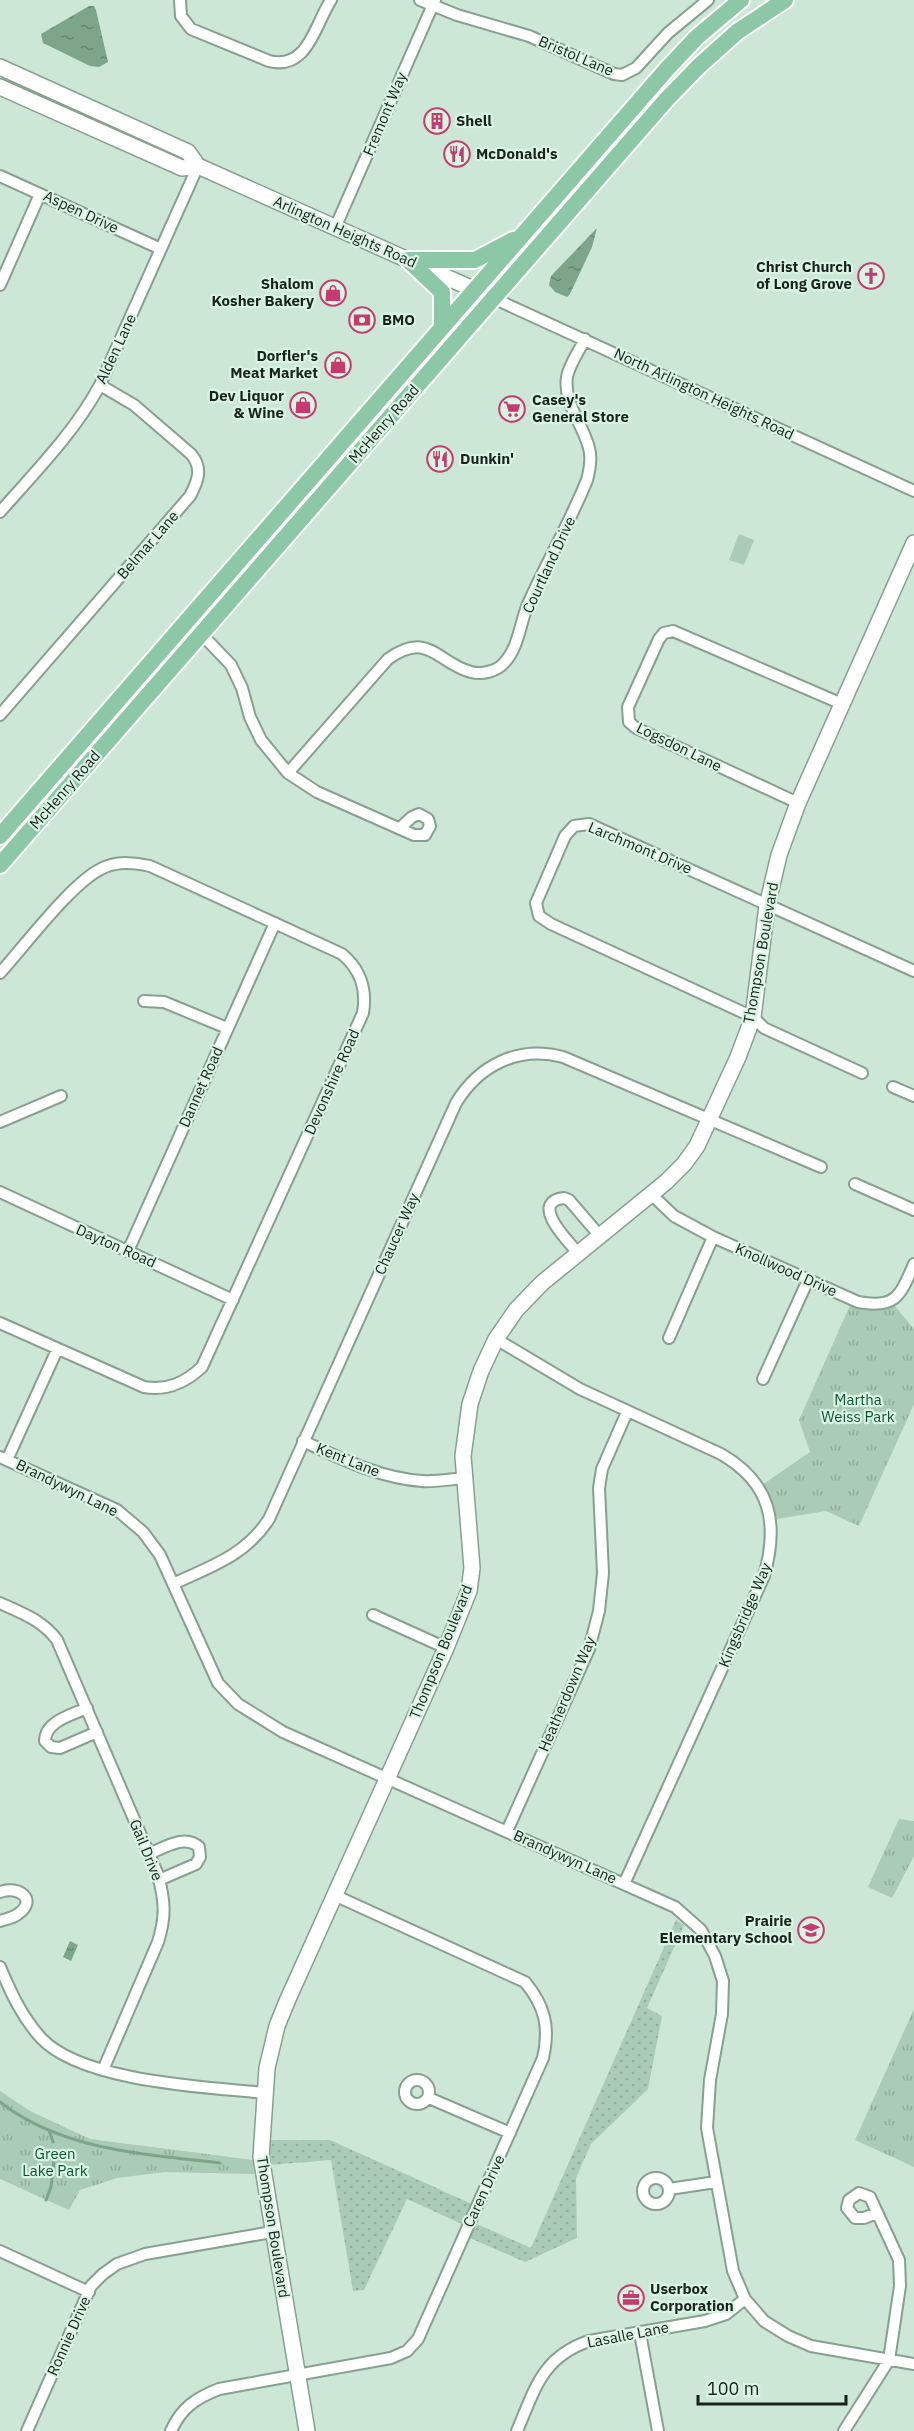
<svg xmlns="http://www.w3.org/2000/svg" width="914" height="2431" viewBox="0 0 914 2431" font-family="'IBM Plex Sans',sans-serif">
  <defs>
    <pattern id="grass-dots" width="8" height="8" patternUnits="userSpaceOnUse" patternTransform="scale(1.5)"><rect width="8" height="8" fill="#aacbb5"/><path d="M2 2h.1M6 6h.1" fill="none" stroke="#92ae9b" stroke-width="1.8" stroke-linecap="round"/></pattern>
    <pattern id="park-tufts" width="24" height="20" patternUnits="userSpaceOnUse" patternTransform="scale(1.5)"><rect width="24" height="20" fill="#aacbb5"/><path d="M3 7l-1-3M5 7V3M7 7l1-3M15 17l-1-3M17 17v-4M19 17l1-3" fill="none" stroke="#92ae9b"/></pattern>
    <pattern id="water-ripples" width="26" height="14" patternUnits="userSpaceOnUse" patternTransform="scale(1.5)"><rect width="26" height="14" fill="#7ca58a"/><path d="M2 4q2-2 4 0t4 0M15 11q2-2 4 0t4 0" fill="none" stroke="#658670"/></pattern>
  </defs>
  <rect width="100%" height="100%" fill="#cce7d5"/>
  <path fill="url(#grass-dots)" d="M 676,1920 L 684,1925 L 647,2008 L 662,2016 L 648,2089 L 591,2144 L 576,2178 L 577,2238 L 525,2262 L 470,2238 L 477,2224 L 531,2248 Z
    M 270,2140 L 330,2140 L 472,2204 L 464,2225 L 407,2199 L 364,2290 L 353,2291 L 331,2160 L 270,2165 Z"/>
  <path fill="url(#park-tufts)" d="M 851,1303 L 876,1310 L 894,1305 L 914,1329 L 914,1404 L 859,1526 L 826,1511 L 777,1519 L 762,1485 L 810,1452 L 799,1420 Z
    M 899,1819 L 914,1821 L 914,1856 L 892,1898 L 868,1887 Z
    M 914,2009 L 914,2167 L 855,2140 Z
    M 0,2091 L 30,2111 L 90,2139 L 253,2160 L 254,2174 L 165,2172 L 117,2178 L 80,2190 L 69,2210 L 0,2179 Z"/>
  <path fill="#aacbb5" d="M 739,534 L 754,540 L 744,565 L 729,560 Z"/>
  <path fill="url(#water-ripples)" d="M 89,6 L 94,6 L 96,10 L 108,62 L 99,67 L 90,66 L 43,43 L 41,34 Z
    M 597,228 L 592,247 L 570,294 L 567,297 L 555,292 L 549,285 L 551,276 Z
    M 70,1941 L 78,1945 L 71,1961 L 63,1957 Z"/>
  <g fill="none" stroke-linecap="round" stroke-linejoin="round">
    <path stroke="#7ca58a" stroke-width="3" d="M 0,2102 C 63,2151 145,2154 220,2163
      M 49,2130 L 53,2142
      M 46,2200 L 51,2187 L 54,2160"/>
    <g stroke="#87a08f" stroke-width="14">
      <path id="street" d="M 180,0 L 181,16 L 191,29 L 269,61 C 308,71 315,24 331,0
        M 420,0 L 457,15 L 529,36 L 614,74 L 622,75 L 636,68 L 668,33 L 708,0
        M 0,176 L 161,249
        M 335,228 L 435,0
        M 0,285 L 40,194
        M 493,298 L 914,491
        M 0,512 C 36,471 74,433 100,385 L 198,166
        M 189,621 L 231,665 L 242,688 L 250,717 L 261,740 L 288,773 L 317,792 L 414,835 L 425,835 L 430,826 L 428,819 L 419,814 L 412,817 L 400,828
        M 0,715 L 190,496 C 198,481 203,468 191,454 L 134,405 L 100,385
        M 288,773 L 388,659 C 429,630 437,663 471,672 C 482,675 497,671 504,663 C 519,647 520,623 528,604 C 547,562 570,522 587,480 C 590,469 592,459 589,448 C 583,424 563,403 567,377 C 569,365 579,351 585,339
        M 798,803 L 636,728 L 629,722 L 628,707 L 659,639 L 664,633 L 673,631 L 842,704
        M 0,973 C 24,947 74,879 105,867 C 120,861 135,863 150,866 L 342,954 C 361,970 367,989 363,1013 L 202,1367 C 185,1383 167,1391 144,1387 L 0,1323
        M 144,1001 L 164,1002 L 227,1028
        M 862,1073 L 764,1028 L 753,1017 L 551,924 L 539,916 L 536,903 L 565,836 L 574,826 L 589,824 L 914,971
        M 893,1087 L 914,1096
        M 0,1122 L 61,1096
        M 855,1184 L 914,1210
        M 0,1192 L 233,1300
        M 651,1194 L 674,1216 L 713,1237 L 858,1302 C 896,1309 900,1296 914,1264
        M 128,1251 L 275,923
        M 578,1253 C 569,1242 528,1202 564,1198 L 569,1200 L 600,1236
        M 669,1338 L 713,1237
        M 496,1339 L 580,1389 L 721,1454 C 771,1483 779,1523 764,1576 L 624,1884
        M 763,1379 L 808,1280
        M 303,1441 C 342,1459 379,1478 422,1481 C 436,1482 451,1479 465,1478
        M 0,1457 L 117,1510 L 143,1532 L 160,1555 L 218,1683 L 238,1704 L 283,1732 L 675,1907 L 701,1930 L 715,1956 L 723,1981 L 722,2014 L 710,2080 L 707,2128 L 733,2271 L 745,2299 L 764,2321 L 788,2336 L 811,2346 L 914,2364
        M 7,1460 L 57,1350
        M 173,1584 C 211,1566 245,1556 269,1519 L 456,1103 C 479,1065 519,1045 563,1057 L 821,1167
        M 0,1603 C 22,1613 42,1620 57,1640 L 158,1875 C 165,1902 166,1916 158,1942 L 103,2070
        M 373,1615 L 446,1648
        M 87,1708 C 72,1715 45,1721 45,1741 L 51,1747 L 60,1748 L 97,1732
        M 507,1831 L 589,1649 L 599,1611 L 603,1573 L 599,1488 L 602,1469 L 627,1412
        M 149,1854 C 165,1847 185,1834 199,1847 L 200,1857 L 196,1864 L 159,1880
        M 0,1892 C 19,1885 38,1900 18,1914 C 13,1918 6,1919 0,1921
        M 0,1967 C 11,1993 22,2017 41,2038 C 82,2082 207,2087 265,2093
        M405 2092a12 12 0 1 1 24 0a12 12 0 1 1-24 0Z
        M 429,2098 L 510,2133
        M643 2191a13 13 0 1 1 26 0a13 13 0 1 1-26 0Z
        M 669,2189 L 716,2182
        M 0,2251 L 89,2292
        M 640,2333 L 658,2431
        M 27,2431 L 91,2286 L 103,2274 L 117,2264 L 145,2254 L 272,2232
        M 171,2431 C 181,2408 196,2398 219,2389 L 391,2358 L 407,2351 L 418,2339 L 543,2058 C 550,2027 545,2006 525,1982 L 334,1895
        M 517,2431 C 535,2389 542,2357 589,2341 L 705,2321 L 726,2314 L 745,2299
        M 844,2431 L 889,2360 L 900,2286 L 899,2260 L 870,2197 L 859,2193 L 849,2200 L 847,2208 L 855,2218 L 864,2218 L 877,2213"/>
    </g>
    <g stroke="#87a08f" stroke-width="18">
      <path id="secondary" d="M 0,67 L 188,152 L 198,166 L 493,298
        M 0,87 L 182,168 L 198,166
        M 307,2431 L 261,2157 L 267,2068 L 277,2026 L 288,1999 L 446,1648 L 469,1591 L 472,1568 L 463,1456 L 470,1404 L 481,1371 L 496,1339 L 516,1310 L 542,1283 L 666,1182 L 684,1164 L 697,1146 L 738,1057 L 753,1017 L 767,906 L 779,855 L 798,803 L 914,543"/>
    </g>
    <g stroke="#fff" stroke-width="20">
      <path id="primary" d="M 408,260 L 475,260 L 513,240
        M 408,260 L 442,292 L 442,327
        M 0,836 L 666,70 L 697,37 L 741,0
        M 0,865 L 666,100 L 699,66 L 737,32 L 785,0"/>
    </g>
    <use href="#street" stroke="#fff" stroke-width="10"/>
    <use href="#secondary" stroke="#fff" stroke-width="15"/>
    <use href="#primary" stroke="#8cc7a6" stroke-width="16"/>
  </g>
  <defs>
    <g id="building-ring" transform="scale(1.35)"><circle r="9.5" fill="#d9f4e2" stroke="#c63b6f" stroke-width="1.5"/><path d="M-4-6H4V6H1V3H-1V6H-4ZM-2.5-4.3h1.7v1.8h-1.7ZM.8-4.3h1.7v1.8H.8ZM-2.5-1h1.7V.8h-1.7ZM.8-1h1.7V.8H.8Z" fill="#c63b6f"/></g>
    <g id="restaurant-ring" transform="scale(1.35)"><circle r="9.5" fill="#d9f4e2" stroke="#c63b6f" stroke-width="1.5"/><path d="M-5-6h1v4h1v-4h1v4h1v-4h1v5L-1.5 .5V6h-2V.5L-5-1ZM5-6V6H3V1.5H1.5Q1.5-4 5-6Z" fill="#c63b6f"/></g>
    <g id="church-ring" transform="scale(1.35)"><circle r="9.5" fill="#d9f4e2" stroke="#c63b6f" stroke-width="1.5"/><path d="M-1.2-6h2.4v3.5h3.3v2.4h-3.3V6h-2.4V-.1h-3.3v-2.4h3.3Z" fill="#c63b6f"/></g>
    <g id="shop-ring" transform="scale(1.35)"><circle r="9.5" fill="#d9f4e2" stroke="#c63b6f" stroke-width="1.5"/><path d="M-5-2.5h2.3a2.7 3.5 0 0 1 5.4 0H5L5.5 6h-11ZM-1.5-2.5h3a1.5 2.3 0 0 0-3 0Z" fill="#c63b6f"/></g>
    <g id="bank-ring" transform="scale(1.35)"><circle r="9.5" fill="#d9f4e2" stroke="#c63b6f" stroke-width="1.5"/><path d="M-6-4H6V4H-6ZM0-2.3a2.3 2.3 0 1 0 0 4.6a2.3 2.3 0 1 0 0-4.6Z" fill="#c63b6f"/></g>
    <g id="supermarket-ring" transform="scale(1.35)"><circle r="9.5" fill="#d9f4e2" stroke="#c63b6f" stroke-width="1.5"/><path d="M-6-5.5h2.5l.6 2H6L4.5 2H-2.5L-4.4-4H-6ZM-1.5 3.2a1.3 1.3 0 1 0 .1 0ZM3 3.2a1.3 1.3 0 1 0 .1 0Z" fill="#c63b6f"/></g>
    <g id="school-ring" transform="scale(1.35)"><circle r="9.5" fill="#d9f4e2" stroke="#c63b6f" stroke-width="1.5"/><path d="M0-5L7-2L0 1L-7-2ZM-4 1L0 2.5L4 1V4Q0 6-4 4Z" fill="#c63b6f"/></g>
    <g id="office-ring" transform="scale(1.35)"><circle r="9.5" fill="#d9f4e2" stroke="#c63b6f" stroke-width="1.5"/><path d="M-6-3h4V-5.5h4V-3h4V5H-6ZM-1-4.5V-3h2v-1.5ZM-6 0V1H6V0Z" fill="#c63b6f"/></g>
  </defs>
  <g fill-rule="evenodd">
    <use href="#building-ring" x="437" y="121"/>
    <use href="#restaurant-ring" x="457" y="154"/>
    <use href="#church-ring" x="871" y="276"/>
    <use href="#shop-ring" x="333" y="293"/>
    <use href="#bank-ring" x="362" y="320"/>
    <use href="#shop-ring" x="338" y="365"/>
    <use href="#shop-ring" x="303" y="405"/>
    <use href="#supermarket-ring" x="512" y="409"/>
    <use href="#restaurant-ring" x="440" y="459"/>
    <use href="#school-ring" x="811" y="1930"/>
    <use href="#office-ring" x="631" y="2298"/>
  </g>
  <g text-anchor="middle" stroke-width="4.5" stroke-linejoin="round" paint-order="stroke">
    <g font-size="15" fill="#19231c" stroke="#d9f4e2">
      <text transform="translate(576 56) rotate(23)" y="5">Bristol Lane</text>
      <text transform="translate(385 114) rotate(-67)" y="5">Fremont Way</text>
      <text transform="translate(81 212) rotate(25)" y="5">Aspen Drive</text>
      <text transform="translate(345 232) rotate(24)" y="5">Arlington Heights Road</text>
      <text transform="translate(116 349) rotate(-65)" y="5">Alden Lane</text>
      <text transform="translate(704 394) rotate(25)" y="5">North Arlington Heights Road</text>
      <text transform="translate(384 424) rotate(-49)" y="5">McHenry Road</text>
      <text transform="translate(148 545) rotate(-49)" y="5">Belmar Lane</text>
      <text transform="translate(549 565) rotate(-65)" y="5">Courtland Drive</text>
      <text transform="translate(679 747) rotate(26)" y="5">Logsdon Lane</text>
      <text transform="translate(65 790) rotate(-49)" y="5">McHenry Road</text>
      <text transform="translate(640 848) rotate(23)" y="5">Larchmont Drive</text>
      <text transform="translate(761 953) rotate(-80)" y="5">Thompson Boulevard</text>
      <text transform="translate(332 1082) rotate(-66)" y="5">Devonshire Road</text>
      <text transform="translate(201 1087) rotate(-66)" y="5">Dannet Road</text>
      <text transform="translate(397 1234) rotate(-66)" y="5">Chaucer Way</text>
      <text transform="translate(116 1246) rotate(24)" y="5">Dayton Road</text>
      <text transform="translate(786 1270) rotate(24)" y="5">Knollwood Drive</text>
      <text transform="translate(348 1460) rotate(22)" y="5">Kent Lane</text>
      <text transform="translate(67 1488) rotate(26)" y="5">Brandywyn Lane</text>
      <text transform="translate(745 1615) rotate(-67)" y="5">Kingsbridge Way</text>
      <text transform="translate(441 1652) rotate(-68)" y="5">Thompson Boulevard</text>
      <text transform="translate(567 1694) rotate(-67)" y="5">Heatherdown Way</text>
      <text transform="translate(146 1850) rotate(68)" y="5">Gail Drive</text>
      <text transform="translate(565 1857) rotate(24)" y="5">Brandywyn Lane</text>
      <text transform="translate(484 2191) rotate(-65)" y="5">Caren Drive</text>
      <text transform="translate(273 2227) rotate(81)" y="5">Thompson Boulevard</text>
      <text transform="translate(628 2335) rotate(-11)" y="5">Lasalle Lane</text>
      <text transform="translate(69 2336) rotate(-66)" y="5">Ronnie Drive</text>
    </g>
    <g font-size="15" font-weight="bold" fill="#19231c" stroke="#d9f4e2" text-anchor="start">
      <text x="456" y="126">Shell</text>
      <text x="476" y="159">McDonald's</text>
      <text x="852" y="272" text-anchor="end">Christ Church<tspan x="852" dy="17">of Long Grove</tspan></text>
      <text x="314" y="289" text-anchor="end">Shalom<tspan x="314" dy="17">Kosher Bakery</tspan></text>
      <text x="382" y="325">BMO</text>
      <text x="318" y="361" text-anchor="end">Dorfler's<tspan x="318" dy="17">Meat Market</tspan></text>
      <text x="284" y="401" text-anchor="end">Dev Liquor<tspan x="284" dy="17">&amp; Wine</tspan></text>
      <text x="532" y="405">Casey's<tspan x="532" dy="17">General Store</tspan></text>
      <text x="460" y="464">Dunkin'</text>
      <text x="792" y="1926" text-anchor="end">Prairie<tspan x="792" dy="17">Elementary School</tspan></text>
      <text x="650" y="2294">Userbox<tspan x="650" dy="17">Corporation</tspan></text>
    </g>
    <g font-size="15" fill="#0e5531" stroke="#d9f4e2">
      <text x="858" y="1405">Martha<tspan x="858" dy="17">Weiss Park</tspan></text>
      <text x="55" y="2159">Green<tspan x="55" dy="17">Lake Park</tspan></text>
    </g>
  </g>
  <path d="M698 2395v9h148v-9" fill="none" stroke="#19231c" stroke-width="3"/>
  <text x="707" y="2395" font-size="18" fill="#19231c" stroke="#d9f4e2" stroke-width="4.5" paint-order="stroke">100 m</text>
</svg>
